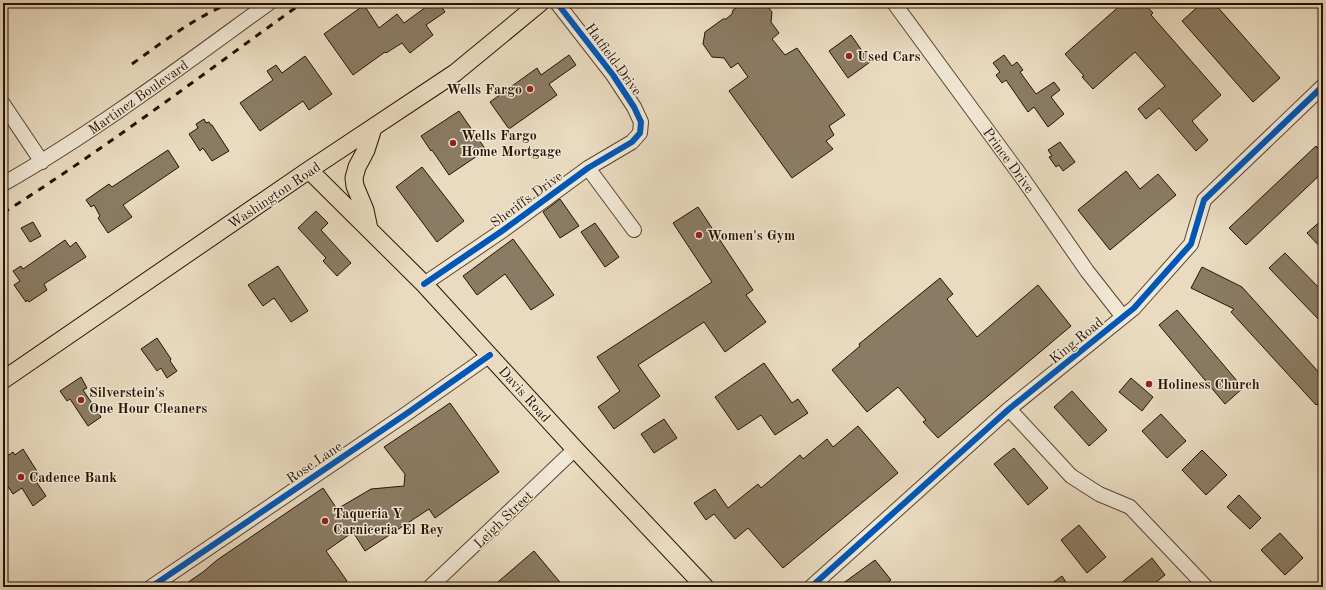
<svg xmlns="http://www.w3.org/2000/svg" width="1326" height="590" viewBox="0 0 1326 590" font-family="'Old Standard TT',serif">
  <rect width="100%" height="100%" fill="#eadbc0"/>
  <filter id="stains"><feTurbulence type="fractalNoise" baseFrequency=".005" numOctaves="4"/><feColorMatrix values="0 0 0 0 .2 0 0 0 0 .09 0 0 0 0 .02 0 0 0 .5 -.17"/></filter>
  <radialGradient id="worn" r=".72"><stop offset=".6" stop-color="#630" stop-opacity="0"/><stop offset="1" stop-color="#630" stop-opacity=".3"/></radialGradient>
  <path fill="#8b7b64" stroke="#251301" d="M 423,3 L 439,3 L 445,12 L 426,25 L 433,35 L 410,53 L 402,43 L 386,53 L 385,52 L 353,75 L 324,34 L 364,5 L 379,28 L 397,14 L 404,23 L 426,7 Z
    M 744,3 L 765,3 L 772,12 L 771,22 L 779,33 L 772,39 L 785,55 L 797,48 L 845,115 L 829,126 L 834,135 L 826,141 L 833,149 L 792,178 L 729,91 L 748,77 L 738,63 L 731,68 L 724,58 L 712,57 L 703,44 L 705,32 L 723,19 L 726,19 L 732,14 L 733,10 Z
    M 1123,3 L 1144,3 L 1153,13 L 1151,15 L 1221,95 L 1192,121 L 1208,140 L 1196,151 L 1159,108 L 1146,119 L 1138,109 L 1165,86 L 1135,52 L 1093,89 L 1082,77 L 1084,76 L 1065,54 Z
    M 1202,3 L 1214,3 L 1280,78 L 1253,102 L 1182,21 Z
    M 851,35 L 870,62 L 848,78 L 829,51 Z
    M 569,55 L 576,65 L 549,84 L 557,95 L 509,129 L 490,102 L 537,68 L 541,75 Z
    M 1004,55 L 1012,66 L 1017,62 L 1023,70 L 1020,72 L 1036,94 L 1054,82 L 1060,90 L 1051,97 L 1064,114 L 1048,127 L 1034,107 L 1028,112 L 1006,80 L 1002,83 L 996,75 L 1000,72 L 993,63 Z
    M 305,56 L 332,94 L 309,110 L 303,101 L 260,131 L 240,103 L 273,80 L 267,71 L 276,65 L 282,73 Z
    M 459,111 L 486,150 L 449,175 L 432,150 L 431,151 L 421,136 Z
    M 204,119 L 206,123 L 209,122 L 211,125 L 212,125 L 229,151 L 212,161 L 203,148 L 200,151 L 189,134 L 198,128 L 196,124 Z
    M 1060,142 L 1075,162 L 1063,171 L 1059,165 L 1056,167 L 1049,157 L 1052,156 L 1048,150 Z
    M 1323,142 L 1323,172 L 1246,245 L 1229,228 L 1316,146 L 1317,148 Z
    M 168,150 L 179,167 L 123,205 L 132,217 L 108,233 L 98,218 L 100,216 L 94,205 L 91,207 L 86,200 L 109,184 L 112,187 Z
    M 422,167 L 464,221 L 437,242 L 396,187 Z
    M 1126,171 L 1140,189 L 1158,174 L 1176,195 L 1110,250 L 1078,210 Z
    M 560,199 L 579,226 L 560,238 L 543,212 Z
    M 698,207 L 753,290 L 746,295 L 766,322 L 725,352 L 704,322 L 638,365 L 660,396 L 614,429 L 598,407 L 620,391 L 597,357 L 712,282 L 673,223 Z
    M 316,211 L 328,223 L 321,230 L 351,263 L 337,276 L 323,261 L 326,258 L 298,228 Z
    M 1323,219 L 1323,250 L 1307,233 Z
    M 33,222 L 41,236 L 30,242 L 21,228 Z
    M 595,223 L 619,257 L 605,267 L 581,232 Z
    M 513,239 L 554,295 L 531,310 L 505,274 L 477,295 L 463,276 Z
    M 65,240 L 70,247 L 76,242 L 86,257 L 44,284 L 47,290 L 29,302 L 27,300 L 26,302 L 14,285 L 20,281 L 13,271 L 21,266 L 23,269 Z
    M 1285,253 L 1323,292 L 1323,324 L 1269,268 Z
    M 278,266 L 308,311 L 291,322 L 274,298 L 263,306 L 248,285 Z
    M 1202,267 L 1242,287 L 1323,377 L 1323,410 L 1317,404 L 1316,405 L 1231,312 L 1234,309 L 1191,288 Z
    M 940,278 L 953,294 L 947,299 L 977,337 L 1038,285 L 1071,326 L 938,438 L 923,422 L 926,420 L 898,387 L 867,412 L 832,370 L 860,346 L 859,344 Z
    M 1177,310 L 1243,388 L 1225,404 L 1159,325 Z
    M 157,338 L 171,359 L 170,361 L 177,371 L 167,378 L 161,368 L 157,371 L 141,349 Z
    M 764,363 L 792,403 L 798,399 L 808,413 L 775,435 L 761,415 L 738,430 L 715,397 Z
    M 81,377 L 87,388 L 83,390 L 101,417 L 88,426 L 70,399 L 67,401 L 60,391 Z
    M 1131,378 L 1153,397 L 1142,411 L 1119,392 Z
    M 1072,391 L 1107,430 L 1089,446 L 1054,407 Z
    M 450,403 L 499,472 L 435,518 L 429,509 L 365,551 L 353,532 L 326,551 L 347,581 L 339,587 L 181,587 L 203,572 L 217,560 L 323,488 L 337,509 L 371,489 L 404,486 L 405,474 L 384,447 Z
    M 1161,414 L 1186,441 L 1167,458 L 1142,431 Z
    M 664,419 L 677,438 L 654,453 L 641,434 Z
    M 858,426 L 898,473 L 783,568 L 748,528 L 735,539 L 714,514 L 706,520 L 694,503 L 715,489 L 728,508 L 758,484 L 761,488 L 800,455 L 803,459 L 827,439 L 833,447 Z
    M 1014,448 L 1048,488 L 1028,505 L 994,464 Z
    M 23,449 L 40,476 L 35,480 L 46,496 L 33,506 L 22,488 L 13,494 L 3,479 L 3,459 L 13,452 L 15,455 Z
    M 1202,450 L 1227,475 L 1206,495 L 1182,470 Z
    M 1239,495 L 1261,518 L 1250,529 L 1227,507 Z
    M 1079,525 L 1106,557 L 1087,573 L 1061,540 Z
    M 1280,533 L 1303,558 L 1285,575 L 1261,550 Z
    M 534,551 L 564,587 L 492,587 Z
    M 1152,558 L 1165,575 L 1150,587 L 1116,587 Z
    M 875,560 L 891,580 L 881,587 L 838,587 Z
    M 1062,576 L 1069,587 L 1047,587 Z"/>
  <g fill="none" stroke-linecap="round" stroke-linejoin="round">
    <g stroke="#564531" stroke-width="16">
      <path id="minor" d="M 894,3 L 1021,176 L 1087,271 L 1123,317
        M 3,104 L 42,162
        M 588,168 L 634,230
        M 3,184 C 96,131 182,66 269,3
        M 424,284 L 502,231 L 588,168 L 632,142 L 640,133 L 641,122 L 634,107 L 613,75 L 557,3
        M 1009,409 L 1071,476 L 1099,494 L 1130,507 L 1206,587
        M 151,587 L 406,414 L 490,355
        M 430,587 L 575,449
        M 811,587 L 1009,409 L 1134,308 L 1191,244 L 1204,200 L 1323,86"/>
    </g>
    <g stroke="#251301" stroke-width="19">
      <path id="major" d="M 309,170 L 424,284 L 575,449 L 705,587
        M 369,229 L 365,210 L 355,186 L 354,178 L 357,167 L 366,150 L 373,128
        M 3,380 L 309,170 L 455,73 L 540,3"/>
    </g>
    <use href="#minor" stroke="#f1e8d6" stroke-width="14"/>
    <use href="#major" stroke="#eadbc0" stroke-width="17"/>
    <path stroke="#251301" stroke-width="3" stroke-dasharray="7 7" stroke-linecap="butt" d="M 132,64 C 164,41 194,18 230,3
      M 3,213 C 106,148 203,74 302,3"/>
    <g stroke="#f1e8d6" stroke-width="8">
      <path id="cycleway" d="M 424,284 L 502,231 L 588,168 L 632,142 L 640,133 L 641,122 L 634,107 L 613,75 L 557,3
        M 151,587 L 406,414 L 490,355
        M 811,587 L 1009,409 L 1134,308 L 1191,244 L 1204,200 L 1323,86"/>
    </g>
    <use href="#cycleway" stroke="#0057b8" stroke-width="6"/>
  </g>
  <g fill="#8f2418" stroke="#f1e8d6" stroke-width="1.5">
    <circle cx="849" cy="56" r="4"/>
    <circle cx="530" cy="89" r="4"/>
    <circle cx="453" cy="143" r="4"/>
    <circle cx="699" cy="235" r="4"/>
    <circle cx="1149" cy="384" r="4"/>
    <circle cx="81" cy="400" r="4"/>
    <circle cx="21" cy="477" r="4"/>
    <circle cx="325" cy="521" r="4"/>
  </g>
  <g text-anchor="middle" stroke-width="3" stroke-linejoin="round" paint-order="stroke">
    <g font-size="14" font-weight="bold" fill="#251301" stroke="#f1e8d6" text-anchor="start">
      <text x="857" y="61">Used Cars</text>
      <text x="522" y="94" text-anchor="end">Wells Fargo</text>
      <text x="461" y="140">Wells Fargo<tspan x="461" dy="16">Home Mortgage</tspan></text>
      <text x="707" y="240">Women's Gym</text>
      <text x="1157" y="389">Holiness Church</text>
      <text x="89" y="397">Silverstein's<tspan x="89" dy="16">One Hour Cleaners</tspan></text>
      <text x="29" y="482">Cadence Bank</text>
      <text x="333" y="518">Taqueria Y<tspan x="333" dy="16">Carniceria El Rey</tspan></text>
    </g>
    <g font-size="14" fill="#251301" stroke="#f1e8d6">
      <text transform="translate(614 59) rotate(54)" y="5">Hatfield Drive</text>
      <text transform="translate(138 97) rotate(-35)" y="5">Martinez Boulevard</text>
      <text transform="translate(1009 160) rotate(54)" y="5">Prince Drive</text>
      <text transform="translate(274 195) rotate(-34)" y="5">Washington Road</text>
      <text transform="translate(526 199) rotate(-36)" y="5">Sheriffs Drive</text>
      <text transform="translate(1076 340) rotate(-39)" y="5">King Road</text>
      <text transform="translate(525 394) rotate(48)" y="5">Davis Road</text>
      <text transform="translate(314 462) rotate(-34)" y="5">Rose Lane</text>
      <text transform="translate(503 519) rotate(-44)" y="5">Leigh Street</text>
    </g>
  </g>
  <rect width="1326" height="590" fill="none" stroke="#eadbc0" stroke-width="16"/>
  <rect x="4" y="4" width="1318" height="582" fill="none" stroke="#251301" stroke-width="2"/>
  <rect x="8" y="8" width="1310" height="574" fill="none" stroke="#251301"/>
  <rect width="100%" height="100%" filter="url(#stains)"/>
  <rect width="100%" height="100%" fill="url(#worn)"/>
</svg>
